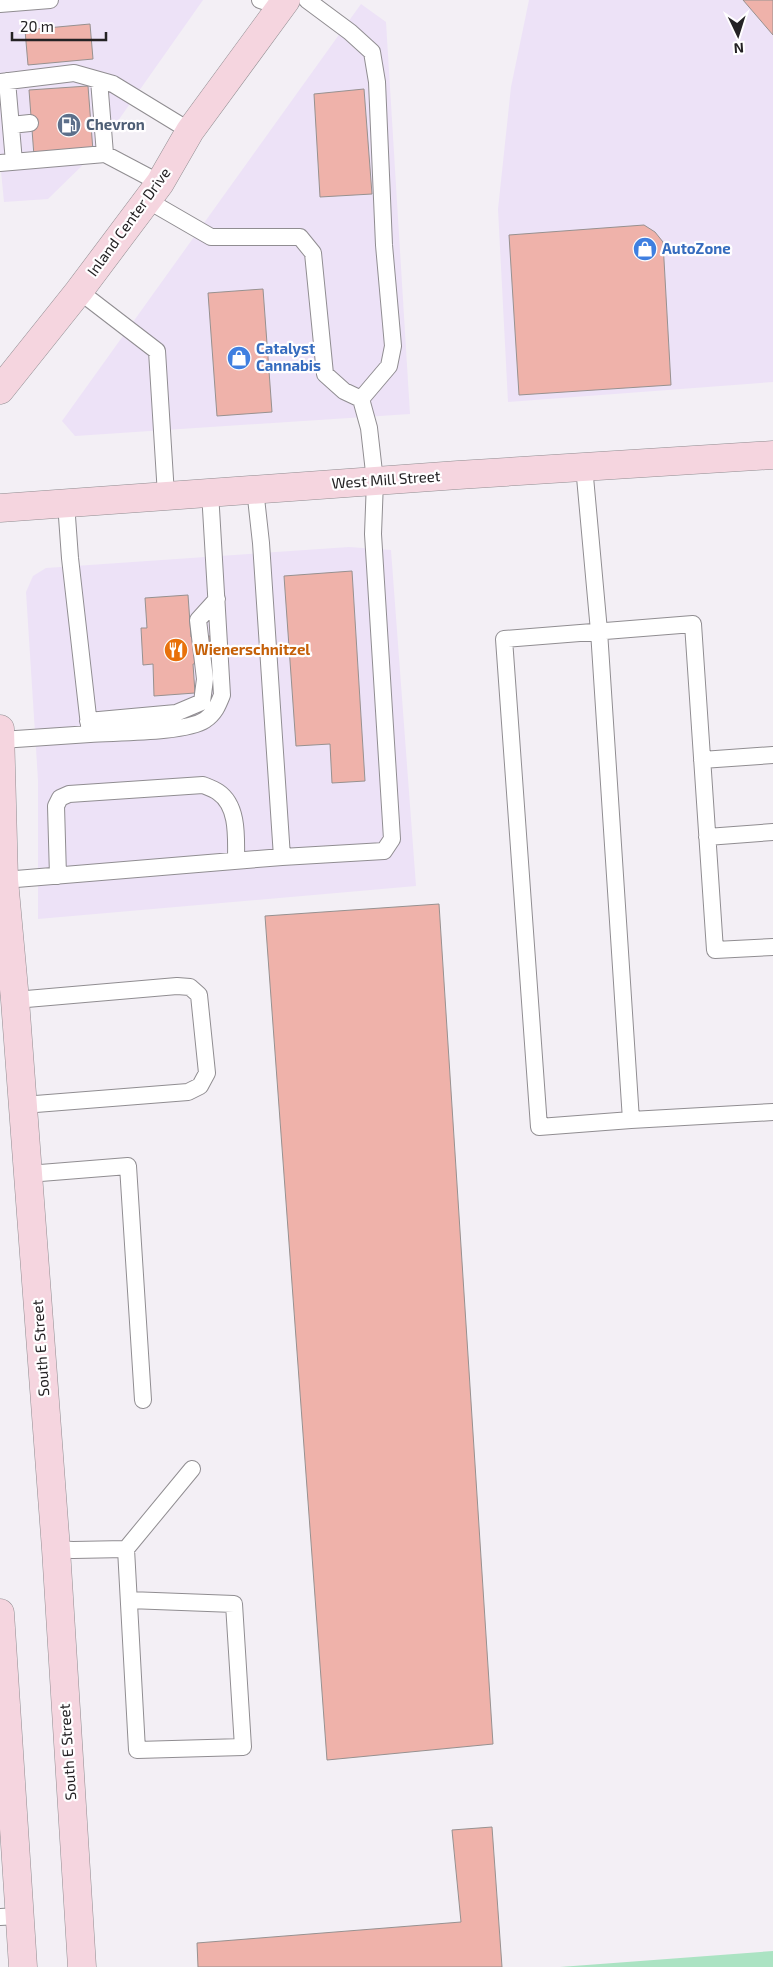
<svg xmlns="http://www.w3.org/2000/svg" width="773" height="1967" viewBox="0 0 773 1967" font-family="'Exo 2',sans-serif">
  <rect width="100%" height="100%" fill="#f3eff5"/>
  <path fill="#ede2f7" d="M 0,0 L 203,0 L 96,152 L 48,199 L 4,202 L 0,161 Z
    M 529,0 L 773,0 L 773,382 L 508,402 L 498,209 L 511,87 Z
    M 361,4 L 386,22 L 410,414 L 75,436 L 62,421 Z
    M 349,547 L 391,550 L 416,886 L 38,919 L 38,780 L 26,592 L 33,576 L 46,568 Z"/>
  <path fill="#abe3c3" d="M 773,1951 L 773,1967 L 560,1967 Z"/>
  <path fill="#efb2aa" stroke="#979190" d="M 743,0 L 773,0 L 773,35 Z
    M 90,24 L 93,59 L 28,65 L 25,30 Z
    M 88,86 L 93,151 L 34,156 L 29,90 Z
    M 364,89 L 372,194 L 320,197 L 314,94 Z
    M 644,225 L 655,232 L 663,242 L 671,385 L 519,395 L 509,235 Z
    M 263,289 L 272,412 L 217,416 L 208,293 Z
    M 352,571 L 365,781 L 332,783 L 330,744 L 296,746 L 284,576 Z
    M 188,595 L 191,637 L 210,636 L 211,662 L 193,664 L 195,693 L 154,696 L 153,664 L 143,665 L 141,628 L 147,628 L 145,598 Z
    M 439,904 L 493,1744 L 327,1760 L 265,916 Z
    M 492,1827 L 502,1967 L 198,1967 L 197,1943 L 461,1922 L 452,1830 Z"/>
  <g fill="none" stroke-linecap="round" stroke-linejoin="round">
    <g stroke="#908d91" stroke-width="18">
      <path id="lane" d="M 260,0 L 281,7
        M 307,0 L 350,32 L 372,52 L 377,82 L 384,245 L 393,346 L 389,366 L 361,399
        M 0,4 L 50,0
        M 99,80 L 105,154
        M 7,81 L 14,162
        M 0,82 L 74,73 L 113,84 L 190,131
        M 11,125 L 30,123
        M 0,163 L 105,154 L 160,183
        M 79,291 L 157,351 L 166,495
        M 584,466 L 599,631 L 631,1120 L 539,1127 L 504,639 L 693,624 L 715,950 L 773,947
        M 255,489 L 261,543 L 282,857
        M 66,503 L 70,558 L 90,734 C 116,732 185,733 205,720 C 215,713 218,705 222,695 L 210,492
        M 88,721 L 176,713 L 202,702 L 205,679 L 198,620 L 217,599
        M 1,740 L 90,734
        M 702,760 L 773,755
        M 707,837 L 773,832
        M 58,876 L 56,806 L 60,798 L 69,794 L 203,785 C 208,787 214,789 218,792 C 239,806 236,839 236,861
        M 4,880 L 282,857 L 384,851 L 392,839 L 373,534 L 375,481 L 369,428 L 361,399 L 344,391 L 325,374 L 313,253 L 300,237 L 211,237 L 147,200
        M 15,1000 L 177,986 L 190,987 L 199,995 L 207,1073 L 200,1086 L 188,1092 L 23,1105
        M 631,1120 L 773,1112
        M 28,1174 L 128,1166 L 143,1400
        M 56,1549 L 73,1550 L 126,1549
        M 129,1600 L 234,1604 L 243,1747 L 137,1750 L 126,1549 L 192,1469
        M 0,1917 L 19,1916"/>
    </g>
    <g stroke="#908d91" stroke-width="29">
      <path id="secondary" d="M 0,390 L 79,291 L 160,183 L 190,131 L 286,0
        M 0,508 L 458,475 L 773,455
        M 0,729 L 4,880 L 15,1000 L 56,1549 L 82,1967
        M 0,1613 L 23,1967"/>
    </g>
    <use href="#lane" stroke="#fff" stroke-width="16"/>
    <use href="#secondary" stroke="#f5d5df" stroke-width="28"/>
  </g>
  <defs>
    <g id="fuel-disc" transform="scale(1.25)"><circle r="9.5" fill="#5c6f8a" stroke="#fffeff"/><path d="M-5.5-6h7V0h2V4h1.3V-2.5L3-4.5l.8-.8L6-3V5H2.5V1h-1V6h-7ZM-4.2-4.7v3.2H.2V-4.7Z" fill="#fff"/></g>
    <g id="shop-disc" transform="scale(1.25)"><circle r="9.5" fill="#3f7fe0" stroke="#fffeff"/><path d="M-5-2.5h2.3a2.7 3.5 0 0 1 5.4 0H5L5.5 6h-11ZM-1.5-2.5h3a1.5 2.3 0 0 0-3 0Z" fill="#fff"/></g>
    <g id="restaurant-disc" transform="scale(1.25)"><circle r="9.5" fill="#e8710a" stroke="#fffeff"/><path d="M-5-6h1v4h1v-4h1v4h1v-4h1v5L-1.5 .5V6h-2V.5L-5-1ZM5-6V6H3V1.5H1.5Q1.5-4 5-6Z" fill="#fff"/></g>
  </defs>
  <g fill-rule="evenodd">
    <use href="#fuel-disc" x="69" y="125"/>
    <use href="#shop-disc" x="645" y="249"/>
    <use href="#shop-disc" x="239" y="358"/>
    <use href="#restaurant-disc" x="176" y="650"/>
  </g>
  <g text-anchor="middle" stroke-width="4.5" stroke-linejoin="round" paint-order="stroke">
    <g font-size="15" font-weight="bold" fill="#4e5e75" stroke="#fffeff" text-anchor="start">
      <text x="86" y="130">Chevron</text>
    </g>
    <g font-size="15" fill="#242224" stroke="#fffeff">
      <text transform="translate(129 222) rotate(-54)" y="5">Inland Center Drive</text>
      <text transform="translate(386 480) rotate(-4)" y="5">West Mill Street</text>
      <text transform="translate(41 1348) rotate(-94)" y="5">South E Street</text>
      <text transform="translate(68 1752) rotate(-94)" y="5">South E Street</text>
    </g>
    <g font-size="15" font-weight="bold" fill="#366cbe" stroke="#fffeff" text-anchor="start">
      <text x="662" y="254">AutoZone</text>
      <text x="256" y="354">Catalyst<tspan x="256" dy="17">Cannabis</tspan></text>
    </g>
    <g font-size="15" font-weight="bold" fill="#c56008" stroke="#fffeff" text-anchor="start">
      <text x="194" y="655">Wienerschnitzel</text>
    </g>
  </g>
  <g transform="translate(738 35) rotate(176)" stroke="#fffeff" stroke-width="4" paint-order="stroke">
  <path d="M0-4L9 19L0 12L-9 19Z" fill="#242224"/>
  <text y="-8" font-size="14" font-weight="bold" text-anchor="middle" fill="#242224">N</text>
  </g>
  <path d="M12 32v8h94v-8" fill="none" stroke="#242224" stroke-width="2.5"/>
  <text x="20" y="32" font-size="15" fill="#242224" stroke="#fffeff" stroke-width="4" paint-order="stroke">20 m</text>
</svg>
